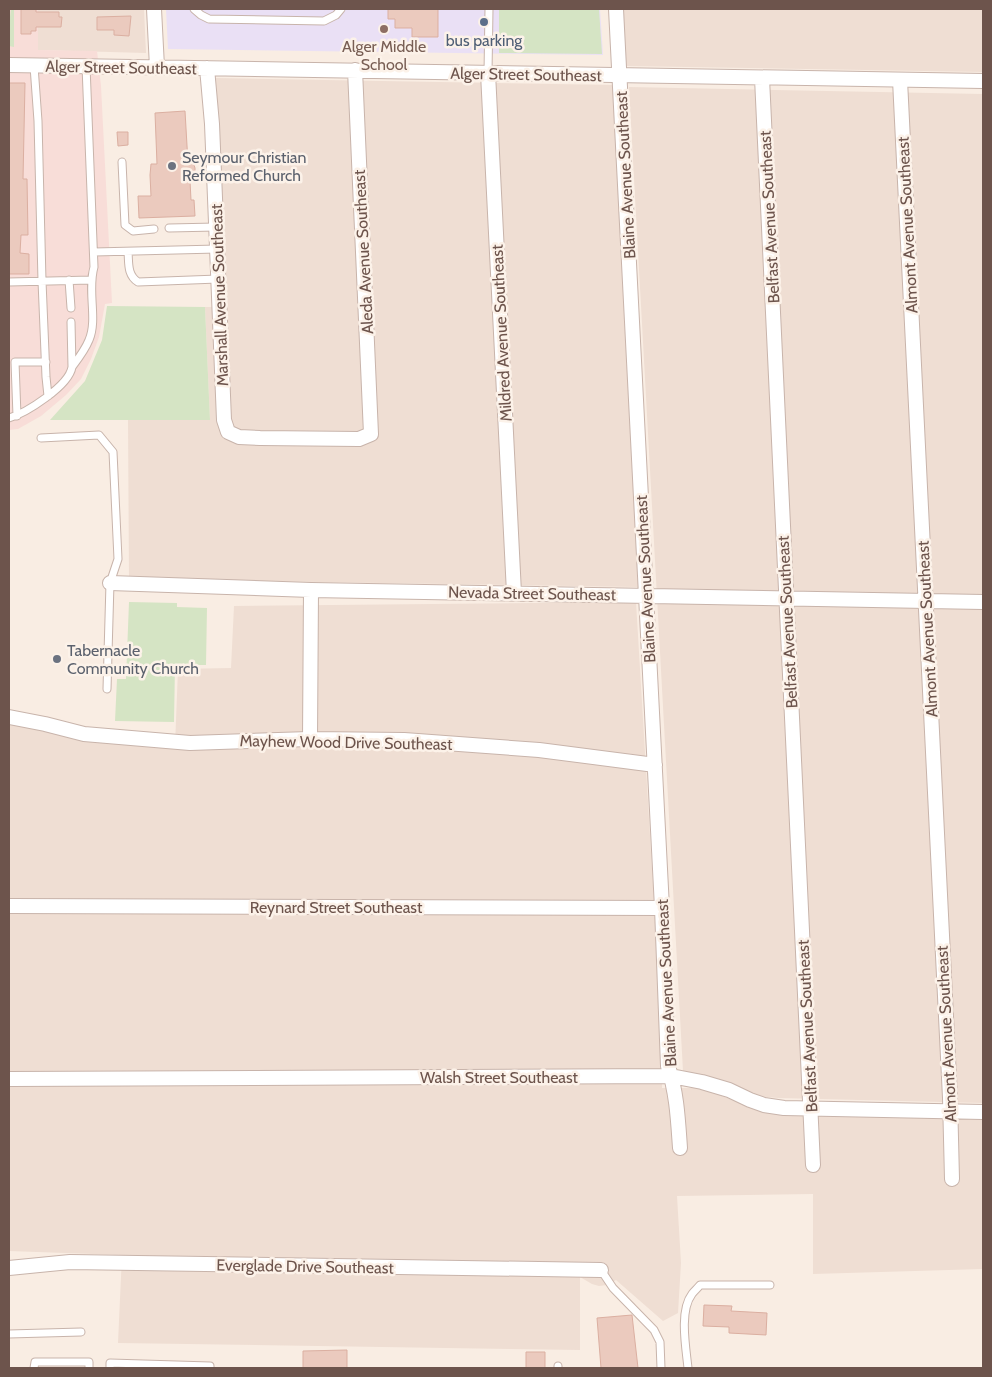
<svg xmlns="http://www.w3.org/2000/svg" width="992" height="1377" viewBox="0 0 992 1377" font-family="Cabin,sans-serif">
  <rect width="100%" height="100%" fill="#f9ede3"/>
  <path fill="#efded3" d="M 38,9 L 144,9 L 146,53 L 38,50 Z
    M 623,9 L 983,9 L 983,72 L 626,66 Z
    M 216,78 L 613,85 L 638,587 L 129,579 L 128,420 L 210,420 L 205,307 L 225,307 Z
    M 629,87 L 983,94 L 983,1103 L 778,1098 L 748,1095 L 715,1078 L 683,1071 Z
    M 636,602 L 663,1053 L 662,1088 L 701,1088 L 764,1112 L 846,1116 L 983,1118 L 983,1269 L 813,1274 L 813,1194 L 677,1196 L 681,1263 L 678,1313 L 663,1321 L 616,1280 L 607,1285 L 599,1286 L 592,1284 L 580,1277 L 580,1350 L 118,1343 L 122,1255 L 9,1251 L 9,723 L 175,746 L 178,669 L 231,668 L 234,606 Z"/>
  <path fill="#f8ddd8" d="M 9,9 L 38,9 L 38,50 L 97,51 L 101,86 L 112,303 L 105,304 L 99,337 L 91,359 L 81,379 L 66,395 L 41,416 L 18,429 L 9,430 Z"/>
  <path fill="#eae0f5" d="M 166,9 L 600,9 L 603,55 L 168,49 Z"/>
  <path fill="#d5e4c4" d="M 11,9 L 14,9 L 14,47 L 9,46 L 9,17 L 10,17 Z
    M 499,9 L 599,9 L 602,54 L 499,53 Z
    M 107,306 L 205,307 L 210,420 L 50,420 L 85,381 L 102,340 Z
    M 129,602 L 177,603 L 177,607 L 207,608 L 206,665 L 175,665 L 174,722 L 115,721 L 117,679 L 126,679 Z"/>
  <path fill="#ebcabe" stroke="#dbafa1" d="M 21,9 L 36,9 L 36,12 L 59,12 L 59,17 L 62,17 L 61,27 L 36,27 L 36,31 L 31,31 L 31,34 L 21,34 Z
    M 388,9 L 438,9 L 438,37 L 412,37 L 412,28 L 395,28 L 395,19 L 388,19 Z
    M 131,16 L 129,36 L 114,35 L 114,30 L 97,30 L 97,17 Z
    M 9,83 L 25,83 L 23,179 L 27,179 L 28,235 L 21,235 L 20,253 L 29,254 L 29,274 L 9,274 Z
    M 185,111 L 188,163 L 193,162 L 195,168 L 195,181 L 190,181 L 191,200 L 194,200 L 195,216 L 139,218 L 138,196 L 151,196 L 150,175 L 151,164 L 157,164 L 155,113 Z
    M 117,132 L 128,132 L 128,145 L 118,146 Z
    M 704,1305 L 732,1306 L 731,1311 L 767,1313 L 766,1335 L 729,1333 L 729,1327 L 703,1326 Z
    M 632,1315 L 638,1368 L 601,1368 L 597,1318 Z
    M 347,1350 L 347,1368 L 303,1368 L 303,1351 Z
    M 526,1352 L 545,1352 L 545,1368 L 526,1368 Z"/>
  <g fill="none" stroke-linecap="round" stroke-linejoin="round">
    <g stroke="#c8b4ab" stroke-width="9">
      <path id="service" d="M 194,9 L 201,15 L 209,19 L 324,21 L 336,15 L 341,9
        M 34,66 L 38,121 L 42,281 L 46,377 L 48,396
        M 488,73 L 489,9
        M 122,162 L 125,225 L 133,231 L 154,229
        M 169,228 L 216,227
        M 94,252 L 217,249
        M 128,252 C 129,263 127,275 138,282 L 218,279
        M 69,280 L 71,308
        M 9,282 L 91,280
        M 71,322 L 72,367
        M 17,416 L 15,362 L 46,362
        M 9,418 C 26,413 69,386 72,367 C 78,359 85,350 89,340 C 98,319 87,291 94,267 L 86,66
        M 41,438 L 99,435 L 113,452 L 118,559 L 110,583 L 107,689
        M 601,1270 L 613,1288 L 654,1330 L 660,1342 L 661,1368
        M 9,1334 L 81,1332
        M 558,1366 L 558,1368
        M 34,1368 L 35,1362 L 89,1362 L 89,1368
        M 110,1368 L 110,1363 L 210,1366 L 210,1368
        M 688,1368 C 686,1348 679,1311 692,1294 C 694,1291 698,1288 700,1285 L 770,1285"/>
    </g>
    <g stroke="#c8b4ab" stroke-width="16">
      <path id="minor" d="M 154,9 L 157,67
        M 616,9 L 662,908 L 668,1066 C 677,1094 678,1120 680,1148
        M 9,65 L 983,81
        M 207,68 L 212,124 L 224,420 L 228,432 L 239,437 L 260,438 L 359,439 L 371,434 L 355,70
        M 488,73 L 514,593
        M 762,78 L 813,1165
        M 900,80 L 950,1098 L 952,1179
        M 110,583 L 311,590 L 983,602
        M 9,717 L 45,724 L 84,734 L 190,743 L 310,739 L 404,740 L 539,750 L 655,765
        M 310,739 L 311,590
        M 9,906 L 662,908
        M 9,1079 L 671,1076 L 702,1082 L 729,1090 L 750,1100 L 764,1105 L 784,1108 L 983,1112
        M 9,1268 L 70,1262 L 601,1270"/>
    </g>
    <use href="#service" stroke="#fff" stroke-width="7"/>
    <use href="#minor" stroke="#fff" stroke-width="14"/>
  </g>
  <circle fill="#5c6f8a" stroke="#fcf2e9" stroke-width="2" cx="484" cy="22" r="5"/>
  <circle fill="#8d6e63" stroke="#fcf2e9" stroke-width="2" cx="384" cy="29" r="5"/>
  <g fill="#6b7280" stroke="#fcf2e9" stroke-width="2">
    <circle cx="172" cy="166" r="5"/>
    <circle cx="57" cy="659" r="5"/>
  </g>
  <g text-anchor="middle" stroke-width="5" stroke-linejoin="round" paint-order="stroke">
    <g font-size="16" fill="#4e5e75" stroke="#fcf2e9">
      <text x="484" y="46">bus parking</text>
    </g>
    <g font-size="16" fill="#785e54" stroke="#fcf2e9">
      <text x="384" y="52">Alger Middle<tspan x="384" dy="18">School</tspan></text>
    </g>
    <g font-size="16" fill="#6d544c" stroke="#fcf2e9">
      <text transform="translate(121 67) rotate(1)" y="6">Alger Street Southeast</text>
      <text transform="translate(526 74) rotate(1)" y="6">Alger Street Southeast</text>
      <text transform="translate(625 175) rotate(-93)" y="6">Blaine Avenue Southeast</text>
      <text transform="translate(769 217) rotate(-93)" y="6">Belfast Avenue Southeast</text>
      <text transform="translate(907 225) rotate(-93)" y="6">Almont Avenue Southeast</text>
      <text transform="translate(363 252) rotate(-93)" y="6">Aleda Avenue Southeast</text>
      <text transform="translate(219 295) rotate(-92)" y="6">Marshall Avenue Southeast</text>
      <text transform="translate(501 333) rotate(-93)" y="6">Mildred Avenue Southeast</text>
      <text transform="translate(645 579) rotate(-93)" y="6">Blaine Avenue Southeast</text>
      <text transform="translate(532 593) rotate(1)" y="6">Nevada Street Southeast</text>
      <text transform="translate(787 622) rotate(-93)" y="6">Belfast Avenue Southeast</text>
      <text transform="translate(927 629) rotate(-93)" y="6">Almont Avenue Southeast</text>
      <text transform="translate(346 742) rotate(1)" y="6">Mayhew Wood Drive Southeast</text>
      <text x="336" y="913">Reynard Street Southeast</text>
      <text transform="translate(666 983) rotate(-93)" y="6">Blaine Avenue Southeast</text>
      <text transform="translate(807 1026) rotate(-93)" y="6">Belfast Avenue Southeast</text>
      <text transform="translate(946 1034) rotate(-93)" y="6">Almont Avenue Southeast</text>
      <text x="499" y="1083">Walsh Street Southeast</text>
      <text transform="translate(305 1266) rotate(1)" y="6">Everglade Drive Southeast</text>
    </g>
    <g font-size="16" fill="#5b616d" stroke="#fcf2e9" text-anchor="start">
      <text x="182" y="163">Seymour Christian<tspan x="182" dy="18">Reformed Church</tspan></text>
      <text x="67" y="656">Tabernacle<tspan x="67" dy="18">Community Church</tspan></text>
    </g>
  </g>
  <rect width="992" height="1377" fill="none" stroke="#6d544c" stroke-width="20"/>
</svg>
